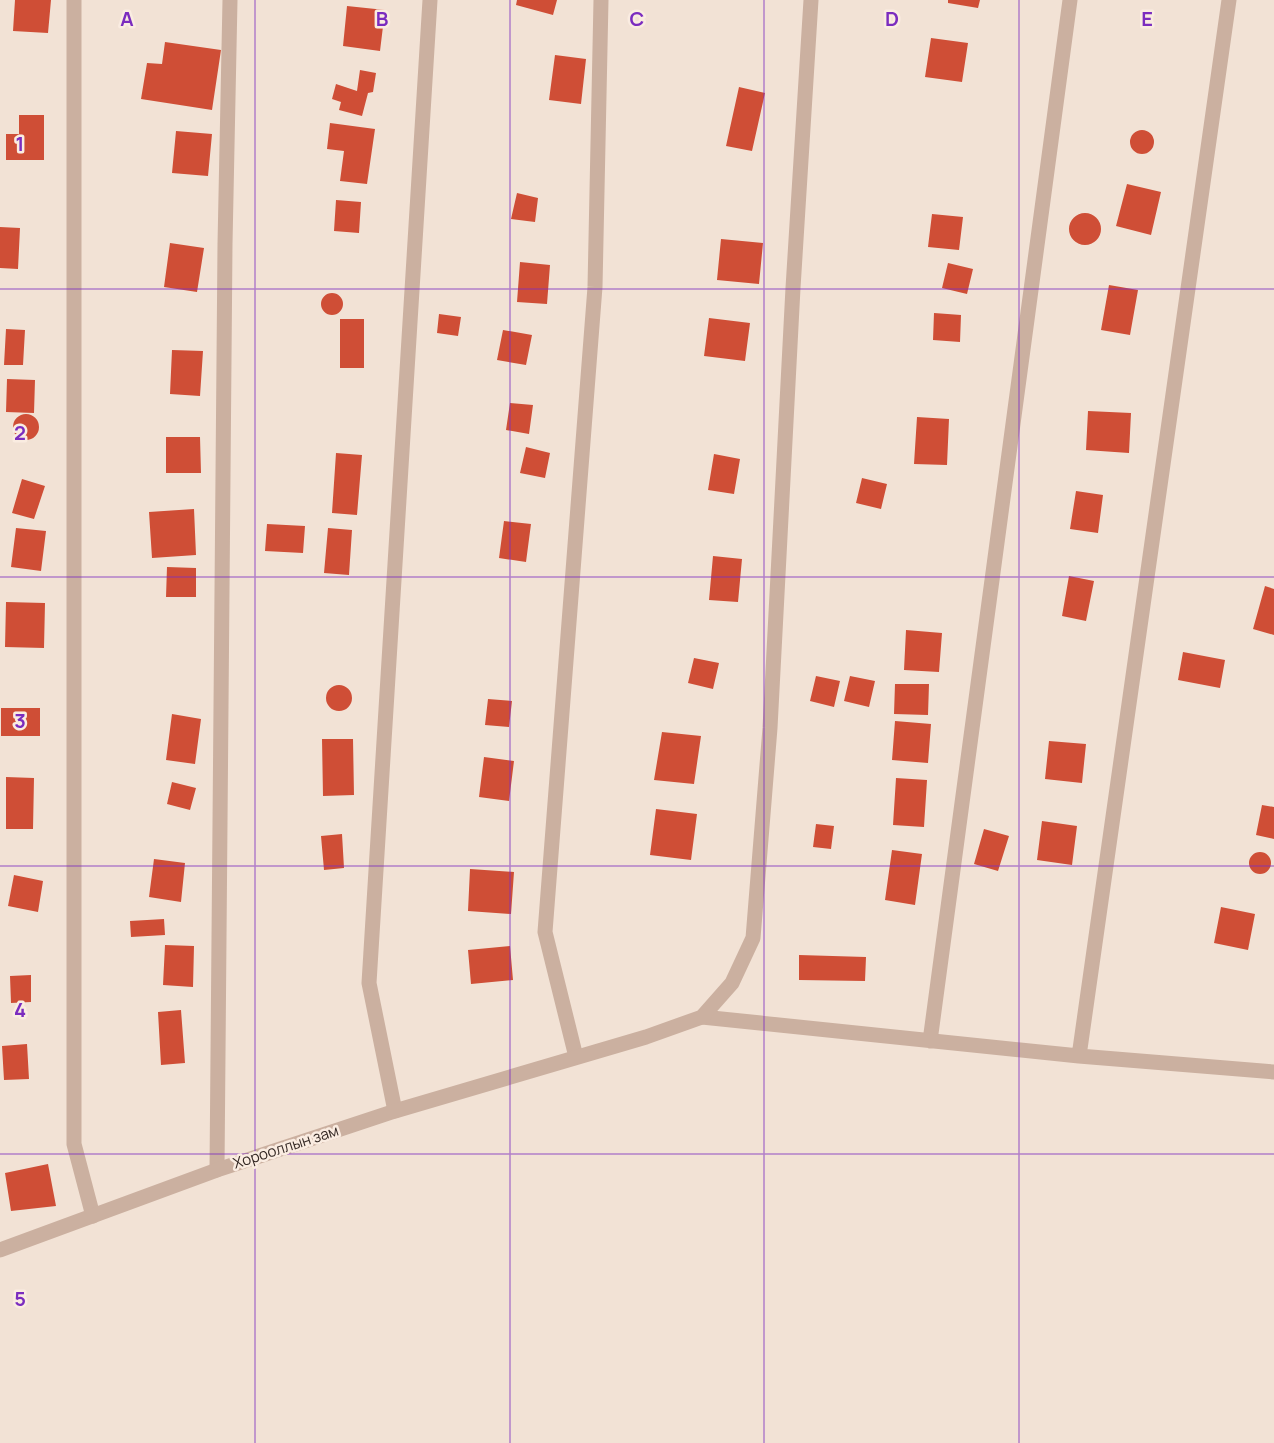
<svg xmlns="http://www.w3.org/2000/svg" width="1274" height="1443" viewBox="0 0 1274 1443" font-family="Manrope,sans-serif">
  <rect width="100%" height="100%" fill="#f2e2d5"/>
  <path fill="#cf4e36" d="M 15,0 L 51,0 L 48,33 L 13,31 Z
    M 517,0 L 557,0 L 553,15 L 516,5 Z
    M 948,0 L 980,0 L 978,8 L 948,3 Z
    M 347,6 L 385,10 L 380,51 L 343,46 Z
    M 931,38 L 968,43 L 962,82 L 925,77 Z
    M 165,42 L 221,50 L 212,110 L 141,99 L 147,63 L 162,64 Z
    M 555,55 L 586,59 L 581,104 L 549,100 Z
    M 360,70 L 376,73 L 373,92 L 368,93 L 362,116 L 339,110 L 341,102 L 332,99 L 336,84 L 357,91 Z
    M 739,87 L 765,93 L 752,151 L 726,146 Z
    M 19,115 L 44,115 L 44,160 L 6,160 L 6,134 L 19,134 Z
    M 330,123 L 375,129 L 367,184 L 340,181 L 344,151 L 327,149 Z
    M1130 142a12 12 0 1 1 24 0a12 12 0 1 1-24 0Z
    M 176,131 L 212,134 L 208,176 L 172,173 Z
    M 1127,184 L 1161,192 L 1151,235 L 1116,226 Z
    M 517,193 L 538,198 L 535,222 L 511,219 Z
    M 336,200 L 361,202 L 359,233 L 334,231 Z
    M1069 229a16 16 0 1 1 32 0a16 16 0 1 1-32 0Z
    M 932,214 L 963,217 L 959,250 L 928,247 Z
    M 0,227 L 20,228 L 18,269 L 0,268 Z
    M 721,239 L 763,243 L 759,284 L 717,280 Z
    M 170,243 L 204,248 L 197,292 L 164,287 Z
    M 520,262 L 550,265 L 547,304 L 517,302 Z
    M 948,263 L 973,269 L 967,294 L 942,288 Z
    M 1109,285 L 1138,290 L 1130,335 L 1101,330 Z
    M321 304a11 11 0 1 1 22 0a11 11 0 1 1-22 0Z
    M 934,313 L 961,315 L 960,342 L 933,340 Z
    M 439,314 L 461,317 L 458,336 L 437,333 Z
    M 709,318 L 750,323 L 745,361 L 704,356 Z
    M 340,319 L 364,319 L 364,368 L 340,368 Z
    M 6,329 L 25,330 L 23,365 L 4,365 Z
    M 503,330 L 532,335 L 526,365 L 497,360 Z
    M 172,350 L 203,351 L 200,396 L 170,394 Z
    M 7,379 L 35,380 L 34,413 L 6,412 Z
    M 510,403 L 533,405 L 529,434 L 506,430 Z
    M 1088,411 L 1131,413 L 1129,453 L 1086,450 Z
    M13 427a13 13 0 1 1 26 0a13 13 0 1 1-26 0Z
    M 917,417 L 949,419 L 947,465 L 914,464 Z
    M 166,437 L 200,437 L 201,473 L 166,473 Z
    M 526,447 L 550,453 L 545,478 L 520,473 Z
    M 336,453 L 362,455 L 357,515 L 332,513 Z
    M 714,454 L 740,459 L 734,494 L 708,490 Z
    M 862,478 L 887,484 L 881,509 L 856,503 Z
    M 22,479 L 45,486 L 34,519 L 12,513 Z
    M 1076,491 L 1103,495 L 1098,533 L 1070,529 Z
    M 194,509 L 196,555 L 152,558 L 149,512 Z
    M 504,521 L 531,524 L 526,562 L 499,558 Z
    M 267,524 L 305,526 L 303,553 L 265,551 Z
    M 16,528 L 46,531 L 41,571 L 11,567 Z
    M 328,528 L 352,530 L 349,575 L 324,573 Z
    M 713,556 L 742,559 L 738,602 L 709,600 Z
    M 167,567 L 196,568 L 196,597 L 166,597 Z
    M 1069,576 L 1094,581 L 1086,621 L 1062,616 Z
    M 1265,586 L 1274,589 L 1274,635 L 1253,629 Z
    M 6,602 L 45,603 L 44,648 L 5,647 Z
    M 906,630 L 942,633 L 939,672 L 904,670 Z
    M 1183,652 L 1225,660 L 1220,688 L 1178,680 Z
    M 694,658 L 719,663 L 713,689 L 688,683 Z
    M 816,676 L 840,681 L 834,707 L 810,701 Z
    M 850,676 L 875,681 L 869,707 L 844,701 Z
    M 895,684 L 929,684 L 928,715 L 894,714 Z
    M326 698a13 13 0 1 1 26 0a13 13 0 1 1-26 0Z
    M 488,699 L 512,701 L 509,727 L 485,725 Z
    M 1,708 L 40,708 L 40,736 L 1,736 Z
    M 172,714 L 201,719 L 195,764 L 166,760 Z
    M 895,721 L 931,724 L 928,763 L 892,760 Z
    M 662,732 L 701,736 L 694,784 L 654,780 Z
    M 322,739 L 353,739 L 354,795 L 323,796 Z
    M 1049,741 L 1086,744 L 1082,783 L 1045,779 Z
    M 484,757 L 514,761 L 509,801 L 479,797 Z
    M 6,777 L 34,778 L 33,829 L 6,829 Z
    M 896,778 L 927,780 L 924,827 L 893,825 Z
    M 172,782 L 196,788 L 190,810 L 167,804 Z
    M 1262,805 L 1274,807 L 1274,839 L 1256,835 Z
    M 656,809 L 697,814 L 691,860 L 650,855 Z
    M 1042,821 L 1077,826 L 1072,865 L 1037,860 Z
    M 816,824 L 834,826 L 831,849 L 813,847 Z
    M 984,829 L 1009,836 L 998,871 L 974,864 Z
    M 342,834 L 344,868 L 324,870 L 321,836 Z
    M 892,850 L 922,854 L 915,905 L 885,900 Z
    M1249 863a11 11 0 1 1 22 0a11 11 0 1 1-22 0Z
    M 154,859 L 185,863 L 181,902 L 149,897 Z
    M 470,869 L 514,872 L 511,914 L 468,911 Z
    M 14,875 L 43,881 L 38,912 L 8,906 Z
    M 1221,907 L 1255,914 L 1248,950 L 1214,943 Z
    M 164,919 L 165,935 L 131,937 L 130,921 Z
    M 165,945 L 194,946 L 193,987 L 163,985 Z
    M 510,946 L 513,980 L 471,984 L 468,950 Z
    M 799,955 L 866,957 L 865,981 L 799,980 Z
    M 31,975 L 31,1002 L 11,1003 L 10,976 Z
    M 181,1010 L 185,1063 L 161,1065 L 158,1012 Z
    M 27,1044 L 29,1079 L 4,1080 L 2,1046 Z
    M 48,1164 L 56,1206 L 11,1211 L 5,1173 Z"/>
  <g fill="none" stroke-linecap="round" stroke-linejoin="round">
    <path stroke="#cbb0a0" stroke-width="15" d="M 74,0 L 74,1144 L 93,1216
      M 702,1017 L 1079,1056 L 1274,1072
      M 930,1041 L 1070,0
      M 1079,1056 L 1229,0
      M 576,1057 L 545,932 L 595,287 L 601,0
      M 395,1111 L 369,983 L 430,0
      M 217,1170 L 225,244 L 230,0"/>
    <path stroke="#cbb0a0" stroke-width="15" d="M 0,1250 L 217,1170 L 395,1111 L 646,1037 L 702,1017 L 732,983 L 753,938 L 770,728 L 793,288 L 811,0"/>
  </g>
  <path fill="none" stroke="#7b2cbf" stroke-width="1.5" stroke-opacity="0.55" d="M 255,0 L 255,1443M 510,0 L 510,1443M 764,0 L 764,1443M 1019,0 L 1019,1443M 0,289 L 1274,289M 0,577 L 1274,577M 0,866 L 1274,866M 0,1154 L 1274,1154"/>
  <g text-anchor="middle" stroke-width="5" stroke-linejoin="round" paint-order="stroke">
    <g font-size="15" fill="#342824" stroke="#faece1">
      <text transform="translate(286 1147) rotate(-18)" y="5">Хорооллын зам</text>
    </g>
  </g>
  <g font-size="20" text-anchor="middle" font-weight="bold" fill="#7b2cbf" stroke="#faece1" stroke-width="5" stroke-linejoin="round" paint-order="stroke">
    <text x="127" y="26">A</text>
    <text x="382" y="26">B</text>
    <text x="637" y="26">C</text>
    <text x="892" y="26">D</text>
    <text x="1147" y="26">E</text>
    <text x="20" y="151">1</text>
    <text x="20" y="440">2</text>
    <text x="20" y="728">3</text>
    <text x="20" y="1017">4</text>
    <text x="20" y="1306">5</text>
  </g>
</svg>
